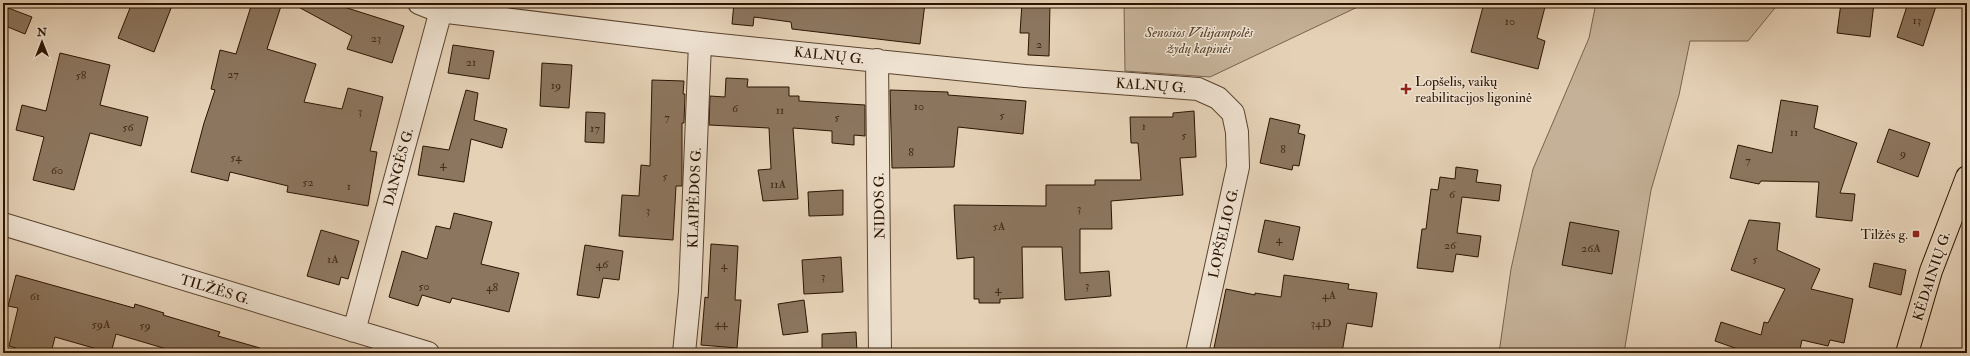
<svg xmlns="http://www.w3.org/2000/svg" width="1970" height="356" viewBox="0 0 1970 356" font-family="'IM FELL Double Pica',serif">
  <rect width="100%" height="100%" fill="#e5d1b6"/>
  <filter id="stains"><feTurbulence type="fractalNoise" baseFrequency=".005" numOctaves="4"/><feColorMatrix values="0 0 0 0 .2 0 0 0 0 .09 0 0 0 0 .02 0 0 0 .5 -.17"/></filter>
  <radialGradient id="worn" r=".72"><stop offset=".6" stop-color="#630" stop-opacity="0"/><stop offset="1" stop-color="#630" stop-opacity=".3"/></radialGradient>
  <path fill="#c5b197" stroke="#78624c" d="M 1124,3 L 1366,3 L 1210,77 L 1125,71 Z
    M 1596,3 L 1779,3 L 1748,41 L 1690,41 L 1679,95 L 1651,190 L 1624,353 L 1499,353 L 1511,269 L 1533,169 L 1589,38 Z"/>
  <path fill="#8c765f" stroke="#2b1400" d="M 132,3 L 173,3 L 154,52 L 118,38 Z
    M 252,3 L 282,3 L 267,49 L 316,64 L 304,102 L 342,109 L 348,88 L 383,97 L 370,151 L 377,152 L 368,206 L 287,192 L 288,186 L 230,172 L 228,181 L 191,172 L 204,123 L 215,90 L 211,89 L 220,50 L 236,54 Z
    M 291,3 L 337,3 L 344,7 L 404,26 L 392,63 L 347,49 L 352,36 Z
    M 734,3 L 925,3 L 920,44 L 792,29 L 791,22 L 754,17 L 753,26 L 732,24 Z
    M 1022,3 L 1050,3 L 1049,56 L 1028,55 L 1029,33 L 1020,33 Z
    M 1484,3 L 1546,3 L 1537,38 L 1545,41 L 1538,69 L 1471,52 Z
    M 1841,3 L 1874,3 L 1870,37 L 1837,33 Z
    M 1908,3 L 1937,3 L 1923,46 L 1897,37 Z
    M 3,6 L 32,17 L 25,34 L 3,25 Z
    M 453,45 L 494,51 L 489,79 L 448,73 Z
    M 60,53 L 110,65 L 100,105 L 148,117 L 141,146 L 90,133 L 74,190 L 33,180 L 44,137 L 16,130 L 22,105 L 46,111 Z
    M 542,63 L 572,65 L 569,108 L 540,106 Z
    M 726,78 L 748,79 L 747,87 L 789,87 L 789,96 L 799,96 L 799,101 L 865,105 L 865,136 L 854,135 L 854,145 L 832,143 L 832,131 L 793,128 L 798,199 L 763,201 L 758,170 L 771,169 L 769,128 L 709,125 L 710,96 L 725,97 Z
    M 652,80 L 684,81 L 683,94 L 685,94 L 684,123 L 682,123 L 682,186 L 676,186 L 673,240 L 619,236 L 622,195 L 639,196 L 641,165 L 650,166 Z
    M 466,90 L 478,93 L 474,120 L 507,129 L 502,148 L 471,139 L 464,182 L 418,175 L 423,146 L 449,150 Z
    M 890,90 L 948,92 L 948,95 L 1026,101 L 1023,134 L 958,127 L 954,167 L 892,168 Z
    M 1781,100 L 1818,106 L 1814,128 L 1857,143 L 1840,193 L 1855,194 L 1852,221 L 1816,217 L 1819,182 L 1761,181 L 1759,184 L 1730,178 L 1738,145 L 1772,153 Z
    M 1194,111 L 1196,157 L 1180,158 L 1183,195 L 1111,201 L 1112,229 L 1080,229 L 1080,273 L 1109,271 L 1111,296 L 1065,300 L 1062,247 L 1022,247 L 1023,298 L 1000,299 L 1000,303 L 979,303 L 979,299 L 974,299 L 974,257 L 957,259 L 954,205 L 1046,206 L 1046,185 L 1095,185 L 1095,180 L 1141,180 L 1138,143 L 1131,143 L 1130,117 L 1173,117 L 1173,113 Z
    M 586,112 L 605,113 L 604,143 L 585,142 Z
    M 1270,118 L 1300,125 L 1298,133 L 1305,135 L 1299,166 L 1293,165 L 1292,170 L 1260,163 Z
    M 1889,129 L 1930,143 L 1918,177 L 1877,162 Z
    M 1456,167 L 1478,170 L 1476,182 L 1501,185 L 1499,201 L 1462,197 L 1457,233 L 1481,236 L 1478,257 L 1456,254 L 1453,272 L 1417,268 L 1422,229 L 1426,229 L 1431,189 L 1438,190 L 1440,177 L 1455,179 Z
    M 843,190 L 843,215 L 809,216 L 808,192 Z
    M 454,213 L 492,222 L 481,264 L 519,273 L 509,312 L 452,298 L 450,303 L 422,295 L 418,306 L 389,297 L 402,251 L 427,259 L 436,226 L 450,229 Z
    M 1265,220 L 1300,227 L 1293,260 L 1258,252 Z
    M 1749,220 L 1780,223 L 1777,250 L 1820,269 L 1811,289 L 1853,299 L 1844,343 L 1830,340 L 1828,346 L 1802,340 L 1800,349 L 1803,350 L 1802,353 L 1749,353 L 1715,341 L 1721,322 L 1761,335 L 1764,322 L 1768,323 L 1785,289 L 1731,270 Z
    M 1570,222 L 1619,231 L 1612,274 L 1562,265 Z
    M 321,230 L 359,241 L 348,279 L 341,277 L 339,285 L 307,276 Z
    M 711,244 L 738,246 L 735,300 L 741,300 L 737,348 L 701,345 L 705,297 L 708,298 Z
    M 585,245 L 623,251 L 619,280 L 603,278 L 599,298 L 577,295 Z
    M 841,257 L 843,292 L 804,294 L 802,260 Z
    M 1874,263 L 1906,270 L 1901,295 L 1869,287 Z
    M 16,275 L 134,308 L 135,304 L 164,313 L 163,315 L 220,332 L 218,336 L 260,348 L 259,353 L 180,353 L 116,334 L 111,353 L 55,337 L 51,353 L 15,353 L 16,348 L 9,346 L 18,308 L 8,306 Z
    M 1284,275 L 1349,284 L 1348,289 L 1377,293 L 1372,327 L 1347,323 L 1342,353 L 1213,353 L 1226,289 L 1255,295 L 1255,293 L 1281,297 Z
    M 804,300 L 808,332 L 783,335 L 778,304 Z
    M 856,332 L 857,353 L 822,353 L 822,334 Z"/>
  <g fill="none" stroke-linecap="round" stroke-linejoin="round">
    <g stroke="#5a432e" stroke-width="24">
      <path id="minor" d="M 419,3 L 439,11 L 700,43 L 1025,76 L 1198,89 L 1218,98 L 1233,113 L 1237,132 L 1238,167 L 1197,353
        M 877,60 L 880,353
        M 3,224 L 428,353
        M 354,331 L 443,3
        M 684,353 L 690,292 L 700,43"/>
    </g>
    <g stroke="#2b1400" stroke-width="24">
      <path id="major" d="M 1907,353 L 1931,271 L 1967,177"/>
    </g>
    <use href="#minor" stroke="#eee1d0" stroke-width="22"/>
    <use href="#major" stroke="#e5d1b6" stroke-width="22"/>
  </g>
  <g fill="#8f2418" stroke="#eee1d0" stroke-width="1.5">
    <path d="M1404 83h4v4h4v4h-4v4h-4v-4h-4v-4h4z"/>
    <rect x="1912" y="230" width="8" height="8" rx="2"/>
  </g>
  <g text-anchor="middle" stroke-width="3" stroke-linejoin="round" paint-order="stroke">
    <g font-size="12" fill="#432c18">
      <text x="1917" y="24">13</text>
      <text x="1510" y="25">10</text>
      <text x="376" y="42">23</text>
      <text x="1039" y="48">2</text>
      <text x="471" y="66">21</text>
      <text x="233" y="78">27</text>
      <text x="81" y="79">58</text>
      <text x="556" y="89">19</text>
      <text x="919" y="110">10</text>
      <text x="735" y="112">6</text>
      <text x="780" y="114">11</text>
      <text x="360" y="115">3</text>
      <text x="1002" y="119">5</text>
      <text x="667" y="121">7</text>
      <text x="837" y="121">5</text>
      <text x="1144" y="130">1</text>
      <text x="128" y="131">56</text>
      <text x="595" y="132">17</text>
      <text x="1794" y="136">11</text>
      <text x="1184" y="139">5</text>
      <text x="1283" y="153">8</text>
      <text x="911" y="156">8</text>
      <text x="1903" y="157">9</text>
      <text x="236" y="161">54</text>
      <text x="1748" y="164">7</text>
      <text x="443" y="168">4</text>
      <text x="57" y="174">60</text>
      <text x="665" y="180">5</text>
      <text x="308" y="186">52</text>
      <text x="778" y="188">11A</text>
      <text x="349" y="190">1</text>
      <text x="1452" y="198">6</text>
      <text x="1079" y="212">3</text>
      <text x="648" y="214">3</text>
      <text x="999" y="230">5A</text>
      <text x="1279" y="243">4</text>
      <text x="1450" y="249">26</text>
      <text x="1591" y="252">26A</text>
      <text x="333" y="263">1A</text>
      <text x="1755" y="263">5</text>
      <text x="602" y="268">46</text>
      <text x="724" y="269">4</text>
      <text x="823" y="280">3</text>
      <text x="1087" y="289">3</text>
      <text x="424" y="290">50</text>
      <text x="492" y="291">48</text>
      <text x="998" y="293">4</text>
      <text x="1329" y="299">4A</text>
      <text x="35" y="300">61</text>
      <text x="721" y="327">44</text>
      <text x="1321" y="327">34D</text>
      <text x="101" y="328">59A</text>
      <text x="145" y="329">59</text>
    </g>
    <g font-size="14" font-style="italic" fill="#59432d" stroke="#eee1d0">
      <text x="1199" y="37">Senosios Vilijampolės<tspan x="1199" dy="16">žydų kapinės</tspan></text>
    </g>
    <g font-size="14" fill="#2b1400" stroke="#eee1d0">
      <text transform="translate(829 55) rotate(6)" y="5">KALNŲ G.</text>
      <text transform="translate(1151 85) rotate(4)" y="5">KALNŲ G.</text>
      <text transform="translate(398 167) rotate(-75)" y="5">DANGĖS G.</text>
      <text transform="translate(694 198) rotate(-88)" y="5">KLAIPĖDOS G.</text>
      <text transform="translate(879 206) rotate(-91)" y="5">NIDOS G.</text>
      <text transform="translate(1223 233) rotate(-77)" y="5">LOPŠELIO G.</text>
      <text transform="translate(1931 276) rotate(-72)" y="5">KĖDAINIŲ G.</text>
      <text transform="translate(215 289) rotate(17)" y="5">TILŽĖS G.</text>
    </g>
    <g font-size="14" fill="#2b1400" stroke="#eee1d0" text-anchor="start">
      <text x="1415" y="86">Lopšelis, vaikų<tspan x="1415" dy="16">reabilitacijos ligoninė</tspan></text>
      <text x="1908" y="239" text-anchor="end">Tilžės g.</text>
    </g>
  </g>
  <rect width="1970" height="356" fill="none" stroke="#e5d1b6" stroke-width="16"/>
  <rect x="4" y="4" width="1962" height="348" fill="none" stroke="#2b1400" stroke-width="2"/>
  <rect x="8" y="8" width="1954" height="340" fill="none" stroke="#2b1400"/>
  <g transform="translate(42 42)" stroke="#eee1d0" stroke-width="3" paint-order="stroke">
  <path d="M0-3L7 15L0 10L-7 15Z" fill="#2b1400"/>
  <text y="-6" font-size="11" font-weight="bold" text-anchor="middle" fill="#2b1400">N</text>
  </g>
  <rect width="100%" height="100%" filter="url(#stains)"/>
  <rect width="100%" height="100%" fill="url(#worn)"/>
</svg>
